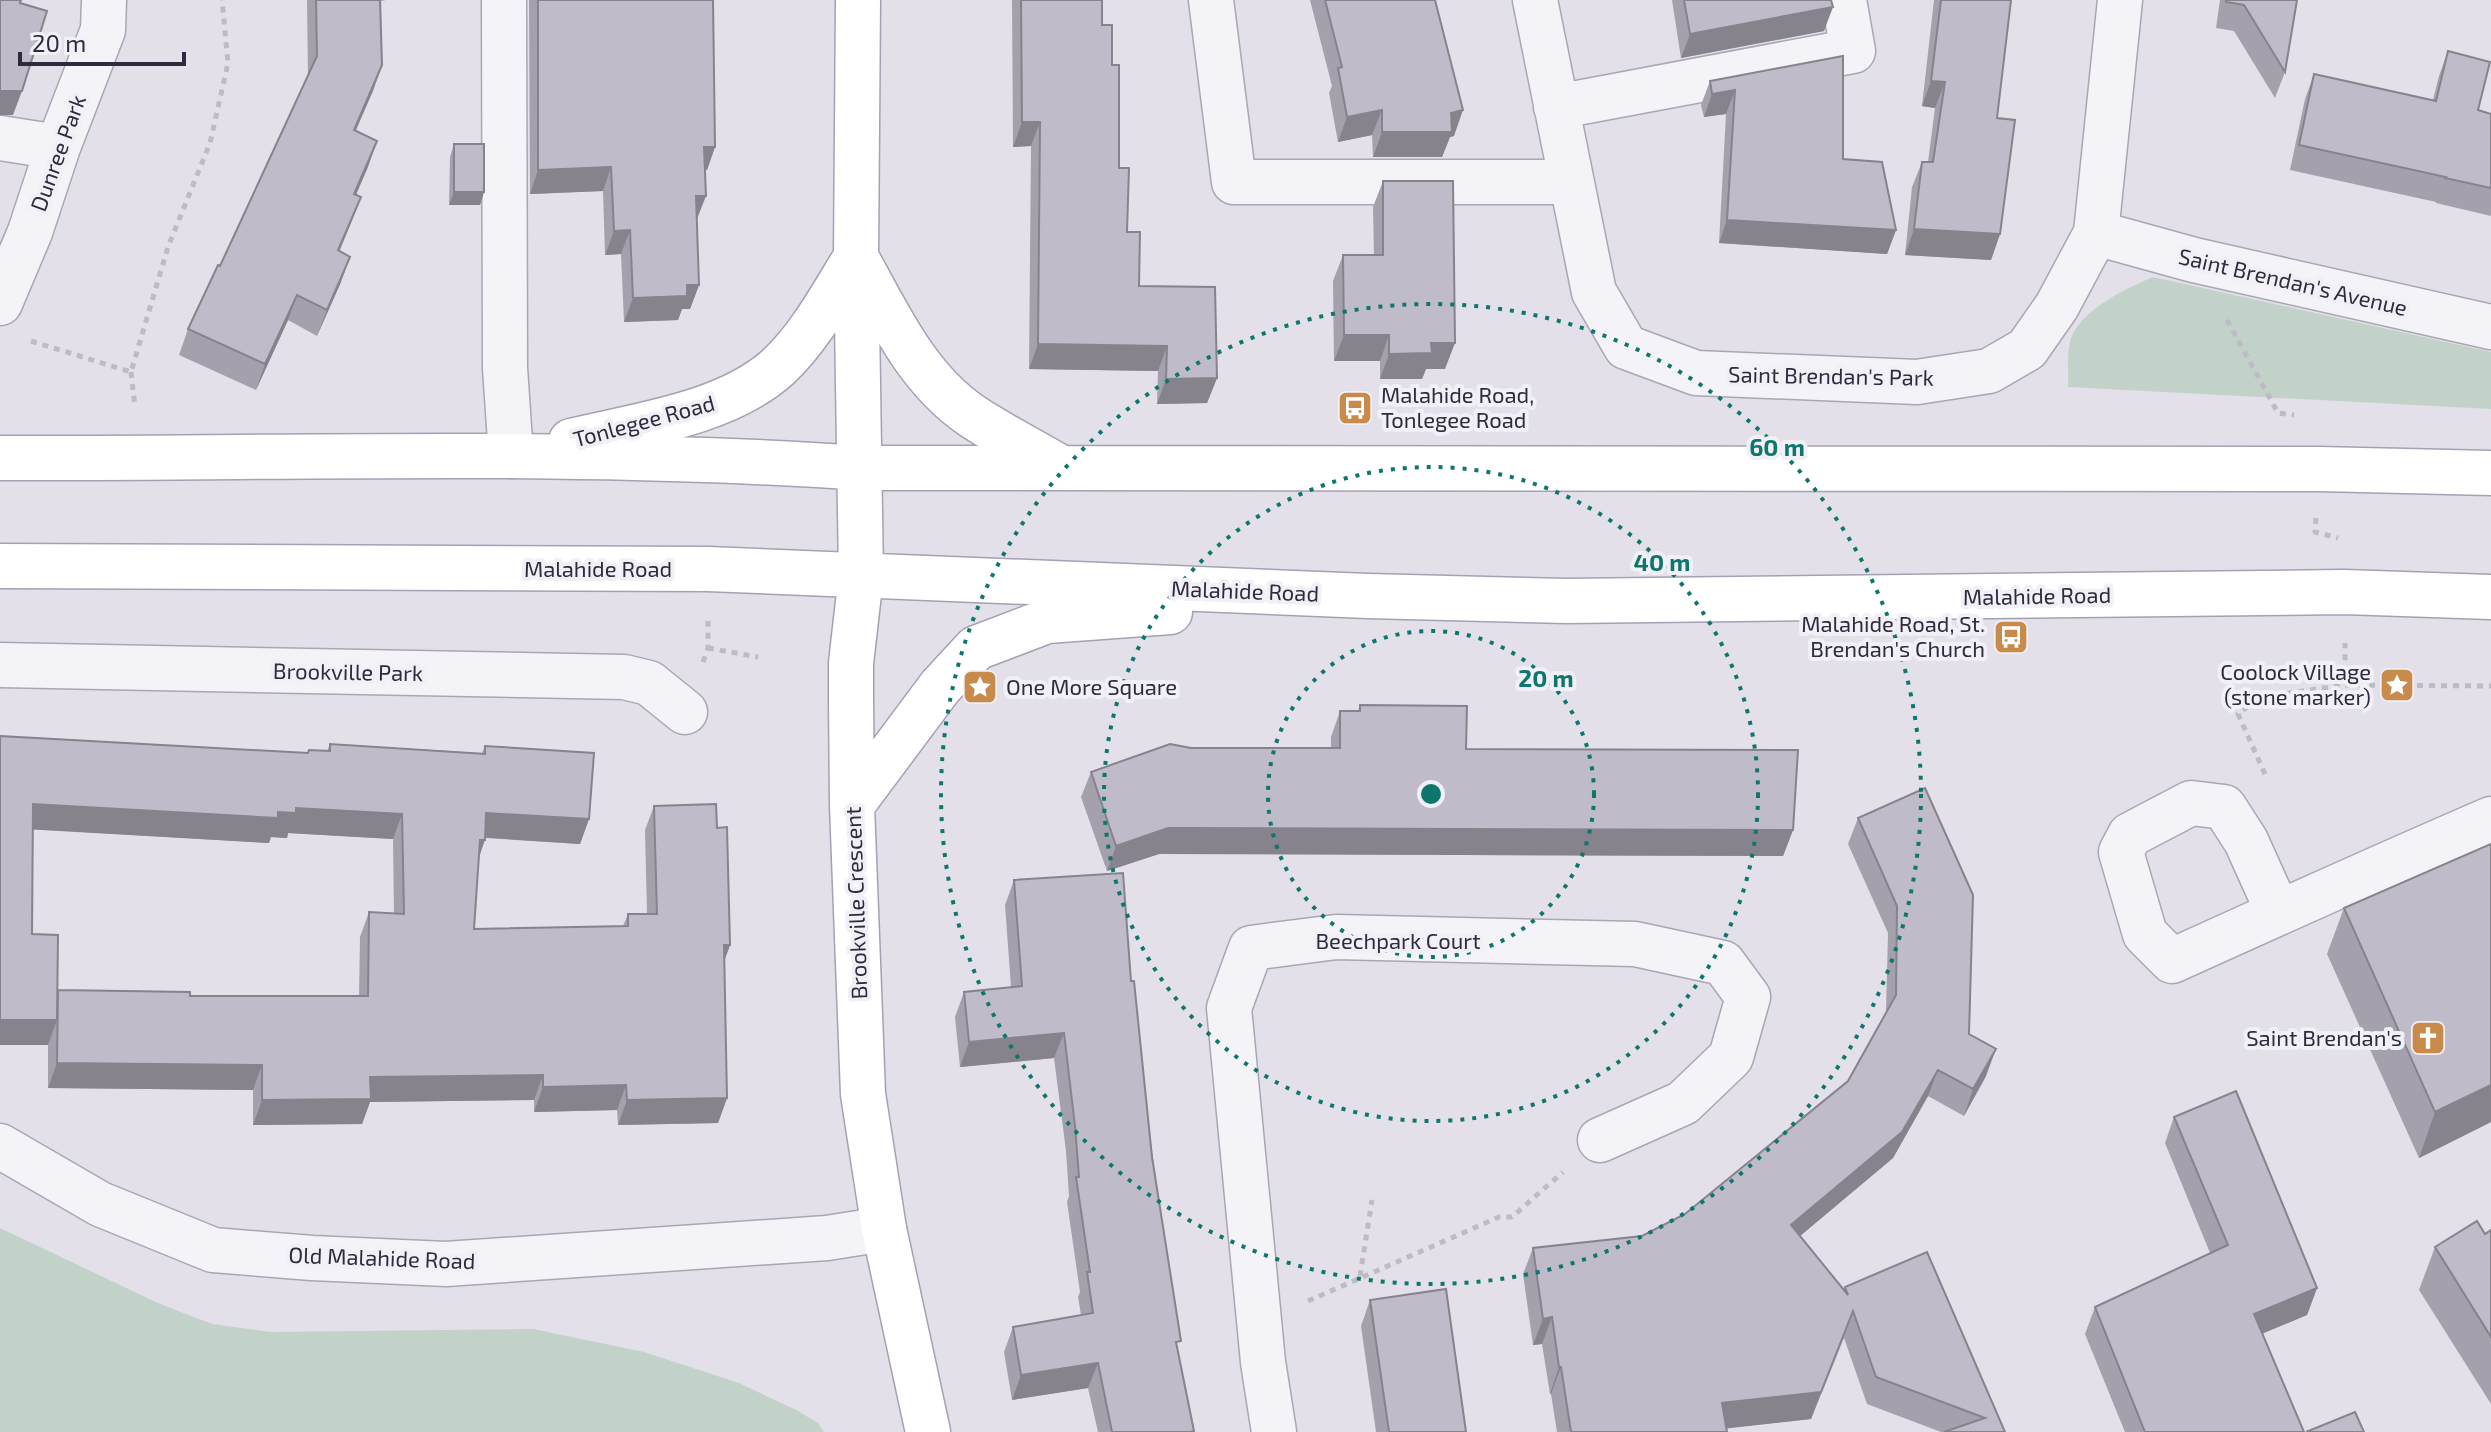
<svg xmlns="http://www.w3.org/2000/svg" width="2491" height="1432" viewBox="0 0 2491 1432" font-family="'Exo 2',sans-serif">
  <rect width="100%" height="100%" fill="#e3e0e9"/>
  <path fill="#c2d2c9" d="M 2153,277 L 2491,352 L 2491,409 L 2068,387 C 2069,372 2066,350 2072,336 C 2084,308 2127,288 2153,277 Z
    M 0,1228 L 158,1303 L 212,1324 L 271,1332 L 533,1329 L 644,1352 L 739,1383 L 796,1410 L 818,1423 L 824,1432 L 0,1432 Z"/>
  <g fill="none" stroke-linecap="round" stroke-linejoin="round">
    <g stroke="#aaa6b3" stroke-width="47">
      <path id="minor" d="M 504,0 L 505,368 L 511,456
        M 1211,0 L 1234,182 L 1571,182
        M 1535,0 L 1594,292 L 1626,347 L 1696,373 L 1917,382 L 1989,371 L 2027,349 L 2057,306 L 2096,233 L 2120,0
        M 1556,107 L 1853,51 L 1844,0
        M 0,138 L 58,147
        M 2096,233 L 2194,260 L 2491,327
        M 0,303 L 30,232 L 58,147 L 103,30 L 104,0
        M 0,665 L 624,677 L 649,683 L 685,712
        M 2278,912 L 2246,841 L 2224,807 L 2191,803 L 2130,835 L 2121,852 L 2145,934 L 2172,961 C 2278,913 2384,865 2491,819
        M 0,1146 L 100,1204 L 213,1250 L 312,1258 L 446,1264 L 827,1238 L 884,1229
        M 1274,1432 L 1263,1362 L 1229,1008 L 1251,948 L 1336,937 L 1635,944 L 1723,963 L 1748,997 L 1731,1057 L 1683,1103 L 1600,1140"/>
    </g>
    <g stroke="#a5a0b4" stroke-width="47">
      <path id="major" d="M 858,0 L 856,257 L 861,576 L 851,663 L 851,700 L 852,805 L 863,1094 L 884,1229 L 928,1432
        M 571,441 C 637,425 726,414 778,367 C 811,336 832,295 856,257 C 888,314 916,378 972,416 C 999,434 1029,449 1058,466
        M 0,458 C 287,459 574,448 861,468 L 2319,469 L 2491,473
        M 0,566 L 708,569 L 1368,596 L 1567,601 L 2344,592 L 2491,597
        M 852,805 L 940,687 L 976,648 L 1047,621 L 1170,612"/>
    </g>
    <path stroke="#bdbbc3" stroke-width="5" stroke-dasharray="6 6" stroke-linecap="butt" d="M 2227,320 L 2278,413 L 2294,415
      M 31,341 L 131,372 L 168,247 L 210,143 L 228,63 L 222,0
      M 131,372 L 135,407
      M 2316,518 L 2315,532 L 2338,538
      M 708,648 L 758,657
      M 703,662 L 708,648 L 708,621
      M 2345,685 L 2491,686
      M 2265,774 L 2238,714 L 2261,697 L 2345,685 L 2345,643
      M 1360,1276 L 1372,1200
      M 1308,1301 L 1499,1217 L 1512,1217 L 1563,1172"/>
    <use href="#minor" stroke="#f4f3f7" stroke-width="44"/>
    <use href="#major" stroke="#fff" stroke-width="44"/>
  </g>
  <path fill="#a4a1ac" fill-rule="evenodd" d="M 307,0 L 386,0 L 381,1 L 382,65 L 356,130 L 377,141 L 356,195 L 361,197 L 339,251 L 341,282 L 317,336 L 288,320 L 256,390 L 179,355 L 188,329 L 220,266 L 308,76 Z
    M 529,0 L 713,0 L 715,147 L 707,170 L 705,170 L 697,219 L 699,285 L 690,309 L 682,309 L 678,320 L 624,322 L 621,254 L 605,255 L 603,191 L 530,194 Z
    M 1012,0 L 1102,0 L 1102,25 L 1112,65 L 1119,168 L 1127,232 L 1139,286 L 1217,378 L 1207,403 L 1157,404 L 1158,371 L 1029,369 L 1031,146 L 1013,147 Z
    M 1310,0 L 1435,0 L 1454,136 L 1450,137 L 1442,157 L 1373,157 L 1372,135 L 1338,142 L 1329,93 L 1332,86 Z
    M 1672,0 L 1831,0 L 1824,31 L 1681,58 Z
    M 1934,0 L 2011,0 L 1997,118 L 2000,234 L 1991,260 L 1905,255 L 1912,187 L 1922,162 L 1928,162 L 1935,108 L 1922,106 Z
    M 2220,0 L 2297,0 L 2285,72 L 2275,98 L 2234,31 L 2216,28 Z
    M 2448,51 L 2478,110 L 2491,114 L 2491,216 L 2436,203 L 2436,202 L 2290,170 L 2305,99 L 2314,74 L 2433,100 L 2439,76 Z
    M 1843,56 L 1843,159 L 1896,230 L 1887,254 L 1719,243 L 1726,114 L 1704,117 L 1701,105 L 1710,81 Z
    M 454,144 L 484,192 L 480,205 L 449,205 L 450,157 Z
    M 1383,181 L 1445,369 L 1426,369 L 1422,379 L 1380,379 L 1380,361 L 1334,361 L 1333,281 L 1343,255 L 1374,255 L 1373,207 Z
    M 1360,705 L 1466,749 L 1793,830 L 1783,856 L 1159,854 L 1107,871 L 1081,797 L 1091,772 L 1191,748 L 1331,748 L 1331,737 L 1340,711 L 1358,711 Z
    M 0,736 L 308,753 L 327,751 L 330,744 L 482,753 L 485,746 L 589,819 L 580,844 L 485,838 L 479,858 L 474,929 L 623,926 L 628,914 L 647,914 L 645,830 L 654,806 L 717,828 L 730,945 L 724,961 L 727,1098 L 718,1123 L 618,1125 L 617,1110 L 534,1112 L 534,1100 L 370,1102 L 362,1124 L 253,1125 L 253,1090 L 48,1088 L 48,1044 L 48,1045 ZM 33,829 L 269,843 L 271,837 L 287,838 L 288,833 L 393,839 L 394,913 L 369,912 L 360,937 L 359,996 L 190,996 L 57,992 L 32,934 Z
    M 1858,818 L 1969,1034 L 1986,1076 L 1964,1116 L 1928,1096 L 1893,1158 L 1800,1236 L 1844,1290 L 1845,1287 L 2005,1432 L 1941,1432 L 1867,1404 L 1844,1338 L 1811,1419 L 1726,1428 L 1727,1432 L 1557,1432 L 1551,1394 L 1550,1394 L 1542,1344 L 1533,1345 L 1523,1274 L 1533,1248 L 1642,1236 L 1685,1214 L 1848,1081 L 1886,1012 L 1888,933 L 1848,844 Z
    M 2491,844 L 2491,1122 L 2419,1158 L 2327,954 L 2344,908 Z
    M 1014,880 L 1131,981 L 1177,1350 L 1194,1432 L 1098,1432 L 1088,1388 L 1012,1400 L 1004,1352 L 1013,1327 L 1081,1315 L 1078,1297 L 1080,1292 L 1067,1202 L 1069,1196 L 1066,1151 L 1054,1058 L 960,1067 L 955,1017 L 964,992 L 1011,987 L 1005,905 Z
    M 2174,1117 L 2317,1288 L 2307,1315 L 2262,1334 L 2304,1432 L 2125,1432 L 2085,1334 L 2095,1307 L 2210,1253 L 2165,1143 Z
    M 2491,1230 L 2491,1404 L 2419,1290 L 2435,1247 L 2485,1234 Z
    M 1370,1300 L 1466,1432 L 1376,1432 L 1361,1326 Z"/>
  <path fill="#86838c" d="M 1833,7 L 1824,31 L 1681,58 L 1690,34 Z
    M 382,65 L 373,91 L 345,155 L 354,130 Z
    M 1931,81 L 1945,82 L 1935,108 L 1922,106 Z
    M 1735,90 L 1726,114 L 1704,117 L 1712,94 Z
    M 0,91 L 22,91 L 13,115 L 0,115 Z
    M 1382,110 L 1372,135 L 1338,142 L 1347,117 Z
    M 1463,110 L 1454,136 L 1450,137 L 1442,157 L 1373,157 L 1382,132 Z
    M 1022,122 L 1040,122 L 1031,146 L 1013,147 Z
    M 377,141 L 368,167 L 345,220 L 354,194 Z
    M 704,147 L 715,147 L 707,170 L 695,170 Z
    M 611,167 L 603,191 L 530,194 L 538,170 Z
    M 454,192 L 484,192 L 480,205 L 449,205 Z
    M 696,196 L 706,196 L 697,219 Z
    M 361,197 L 351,223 L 329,276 L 338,250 Z
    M 1727,220 L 1896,230 L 1887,254 L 1719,243 Z
    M 1914,229 L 2000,234 L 1991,260 L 1905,255 Z
    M 630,230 L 621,254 L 605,255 L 614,231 Z
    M 350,257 L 341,282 L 317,336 L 327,310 Z
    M 687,285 L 699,285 L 690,309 L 682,309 L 678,320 L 624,322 L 633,298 Z
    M 297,295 L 288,320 L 256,390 L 265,364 Z
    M 1344,335 L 1389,335 L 1380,361 L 1334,361 Z
    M 1431,343 L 1455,343 L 1445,369 L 1426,369 L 1422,379 L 1380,379 L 1389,354 Z
    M 1038,344 L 1167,346 L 1158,371 L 1029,369 Z
    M 1217,378 L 1207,403 L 1157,404 L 1166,379 Z
    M 33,804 L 278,812 L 296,808 L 402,814 L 393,839 L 288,833 L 287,838 L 271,837 L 269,843 L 24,829 Z
    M 486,813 L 589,819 L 580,844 L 476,837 Z
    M 1168,828 L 1793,830 L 1783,856 L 1159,854 L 1107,871 L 1116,846 Z
    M 480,840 L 485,840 L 476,865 Z
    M 724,945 L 730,945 L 721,970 Z
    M 0,1020 L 57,1020 L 48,1045 L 0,1045 Z
    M 1064,1033 L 1054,1058 L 960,1067 L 969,1042 Z
    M 1996,1049 L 1986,1076 L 1964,1116 L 1973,1089 Z
    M 57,1063 L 262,1065 L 253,1090 L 48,1088 Z
    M 1938,1070 L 1928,1096 L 1893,1158 L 1781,1252 L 1791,1225 Z
    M 543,1075 L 534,1100 L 370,1102 L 362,1124 L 253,1125 L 262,1100 L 370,1077 Z
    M 626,1085 L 617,1110 L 534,1112 L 543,1087 Z
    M 2491,1085 L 2491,1122 L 2419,1158 L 2435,1112 Z
    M 727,1098 L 718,1123 L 618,1125 L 627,1100 Z
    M 2317,1288 L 2307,1315 L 2244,1341 L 2254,1314 Z
    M 1853,1311 L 1811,1419 L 1713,1430 L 1722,1403 Z
    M 1552,1317 L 1542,1344 L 1533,1345 L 1543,1319 Z
    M 1098,1363 L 1088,1388 L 1012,1400 L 1021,1375 Z
    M 1559,1367 L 1561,1367 L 1551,1394 L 1550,1394 Z"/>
  <path fill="#bfbbc8" stroke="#86838c" stroke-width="2" d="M 0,0 L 21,0 L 20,3 L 47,11 L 22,91 L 0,91 Z
    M 316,0 L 380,0 L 382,65 L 354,130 L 377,141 L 354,194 L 361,197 L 338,250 L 350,257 L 327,310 L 297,295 L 265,364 L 188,329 L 218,265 L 220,266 L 317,56 Z
    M 538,0 L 713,0 L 715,147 L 704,147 L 706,196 L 696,196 L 699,285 L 687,285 L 687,296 L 633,298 L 630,230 L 614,231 L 611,167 L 538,170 Z
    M 1021,0 L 1102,0 L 1102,25 L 1112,25 L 1112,65 L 1119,65 L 1119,168 L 1129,168 L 1127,232 L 1140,232 L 1139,286 L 1215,287 L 1217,378 L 1166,379 L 1167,346 L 1038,344 L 1040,122 L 1022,122 Z
    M 1325,0 L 1435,0 L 1463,110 L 1451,113 L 1452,132 L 1382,132 L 1382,110 L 1347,117 L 1338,68 L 1342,67 Z
    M 1684,0 L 1831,0 L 1833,7 L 1690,34 Z
    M 1941,0 L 2011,0 L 1997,118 L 2015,120 L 2000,234 L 1914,229 L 1922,162 L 1933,162 L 1945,82 L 1931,81 Z
    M 2226,0 L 2297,0 L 2285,72 L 2244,5 L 2226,2 Z
    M 2448,51 L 2490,62 L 2478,110 L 2491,114 L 2491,188 L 2445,178 L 2446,177 L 2299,145 L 2314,74 L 2436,101 Z
    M 1843,56 L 1843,159 L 1882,162 L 1896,230 L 1727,220 L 1735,90 L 1712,94 L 1710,81 Z
    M 454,144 L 484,144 L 484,192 L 454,192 Z
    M 1383,181 L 1453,181 L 1455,343 L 1431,343 L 1432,353 L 1389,354 L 1389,335 L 1344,335 L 1343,255 L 1383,255 Z
    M 1360,705 L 1467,706 L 1466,749 L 1798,750 L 1793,830 L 1168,828 L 1116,846 L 1091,772 L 1170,744 L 1191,748 L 1340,748 L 1340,711 L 1360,711 Z
    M 0,736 L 308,753 L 309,750 L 330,751 L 330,744 L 485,754 L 485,746 L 594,753 L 589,819 L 486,813 L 485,840 L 480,840 L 474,929 L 628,926 L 628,914 L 657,914 L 654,806 L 716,804 L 717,828 L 727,827 L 730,945 L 724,945 L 727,1098 L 627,1100 L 626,1085 L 543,1087 L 543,1075 L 370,1077 L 371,1099 L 262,1100 L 262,1065 L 57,1063 L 58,990 L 190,992 L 190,996 L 368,996 L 369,912 L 404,914 L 402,814 L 296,808 L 296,813 L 278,812 L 278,818 L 33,804 L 32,934 L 58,935 L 57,1020 L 0,1020 Z
    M 1925,788 L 1973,895 L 1969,1034 L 1996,1049 L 1973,1089 L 1938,1070 L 1902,1132 L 1791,1225 L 1848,1295 L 1845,1287 L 1927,1252 L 2005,1432 L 1944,1432 L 1985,1418 L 1876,1377 L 1853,1311 L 1821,1392 L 1722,1403 L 1727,1432 L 1571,1432 L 1561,1367 L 1559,1367 L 1552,1317 L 1543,1319 L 1533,1248 L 1642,1236 L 1685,1214 L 1848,1081 L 1896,995 L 1897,906 L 1858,818 Z
    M 2491,844 L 2491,1085 L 2435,1112 L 2344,908 Z
    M 1123,873 L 1131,981 L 1134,981 L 1152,1157 L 1181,1341 L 1176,1342 L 1194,1431 L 1190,1432 L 1112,1432 L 1098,1363 L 1021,1375 L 1013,1327 L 1093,1313 L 1087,1272 L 1090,1272 L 1076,1177 L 1079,1177 L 1075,1126 L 1064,1033 L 969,1042 L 964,992 L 1022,986 L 1014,880 Z
    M 2236,1091 L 2317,1288 L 2254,1314 L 2304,1432 L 2145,1432 L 2095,1307 L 2228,1245 L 2174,1117 Z
    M 2477,1221 L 2485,1234 L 2491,1230 L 2491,1337 L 2435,1247 Z
    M 1446,1289 L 1466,1432 L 1389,1432 L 1370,1300 Z
    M 2355,1412 L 2364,1432 L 2306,1432 Z"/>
  <g fill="none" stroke="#0f766e" stroke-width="4" stroke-dasharray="4 8">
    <circle cx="1431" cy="794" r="163"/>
    <circle cx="1431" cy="794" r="327"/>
    <circle cx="1431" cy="794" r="490"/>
  </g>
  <defs>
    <g id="bus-square" transform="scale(1.8)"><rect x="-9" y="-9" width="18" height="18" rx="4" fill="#c88b4b" stroke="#f1f0f6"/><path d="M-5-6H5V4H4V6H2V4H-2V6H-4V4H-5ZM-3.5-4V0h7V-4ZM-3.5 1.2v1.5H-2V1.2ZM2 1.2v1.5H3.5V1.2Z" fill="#fff"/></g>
    <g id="sight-square" transform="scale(1.8)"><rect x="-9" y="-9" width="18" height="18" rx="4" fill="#c88b4b" stroke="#f1f0f6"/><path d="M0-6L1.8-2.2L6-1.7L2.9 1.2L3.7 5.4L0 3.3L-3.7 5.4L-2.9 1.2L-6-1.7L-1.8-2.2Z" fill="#fff"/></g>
    <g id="church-square" transform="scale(1.8)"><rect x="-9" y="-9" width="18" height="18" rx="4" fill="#c88b4b" stroke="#f1f0f6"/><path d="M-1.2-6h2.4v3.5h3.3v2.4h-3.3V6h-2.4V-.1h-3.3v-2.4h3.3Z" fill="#fff"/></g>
  </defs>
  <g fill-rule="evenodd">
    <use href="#bus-square" x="1355" y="408"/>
    <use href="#bus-square" x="2011" y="637"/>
    <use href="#sight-square" x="2397" y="685"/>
    <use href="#sight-square" x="980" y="687"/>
    <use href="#church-square" x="2428" y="1038"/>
  </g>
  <g text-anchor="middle" stroke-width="8" stroke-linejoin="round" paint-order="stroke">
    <g font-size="22" fill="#302a3f" stroke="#f1f0f6">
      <text transform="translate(58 153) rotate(-70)" y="8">Dunree Park</text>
      <text transform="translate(2293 282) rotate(13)" y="8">Saint Brendan's Avenue</text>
      <text transform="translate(1831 376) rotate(1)" y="8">Saint Brendan's Park</text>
      <text transform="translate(644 421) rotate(-15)" y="8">Tonlegee Road</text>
      <text x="598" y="577">Malahide Road</text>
      <text transform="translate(1245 591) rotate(2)" y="8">Malahide Road</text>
      <text transform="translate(2037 596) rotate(-1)" y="8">Malahide Road</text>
      <text transform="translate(348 672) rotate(1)" y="8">Brookville Park</text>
      <text transform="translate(856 903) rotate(-92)" y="8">Brookville Crescent</text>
      <text x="1398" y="949">Beechpark Court</text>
      <text transform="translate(382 1258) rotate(2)" y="8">Old Malahide Road</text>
    </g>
    <g font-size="22" fill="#302a3f" stroke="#f1f0f6" text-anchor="end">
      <text x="1381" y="403" text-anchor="start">Malahide Road,<tspan x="1381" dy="25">Tonlegee Road</tspan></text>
      <text x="1985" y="632">Malahide Road, St.<tspan x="1985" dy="25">Brendan's Church</tspan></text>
      <text x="2371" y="680">Coolock Village<tspan x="2371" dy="25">(stone marker)</tspan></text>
      <text x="1006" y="695" text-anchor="start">One More Square</text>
      <text x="2402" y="1046">Saint Brendan's</text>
    </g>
  </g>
  <circle cx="1431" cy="794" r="12" fill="#0f766e" stroke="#f1f0f6" stroke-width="4"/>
  <g font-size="24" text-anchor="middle" font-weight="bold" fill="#0f766e" stroke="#f1f0f6" stroke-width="8" stroke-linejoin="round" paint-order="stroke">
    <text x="1777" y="456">60 m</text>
    <text x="1662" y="571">40 m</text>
    <text x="1546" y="687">20 m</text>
  </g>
  <path d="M20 52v12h164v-12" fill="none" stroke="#302a3f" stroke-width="4"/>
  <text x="32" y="52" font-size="24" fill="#302a3f" stroke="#f1f0f6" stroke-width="6" paint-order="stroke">20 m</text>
</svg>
